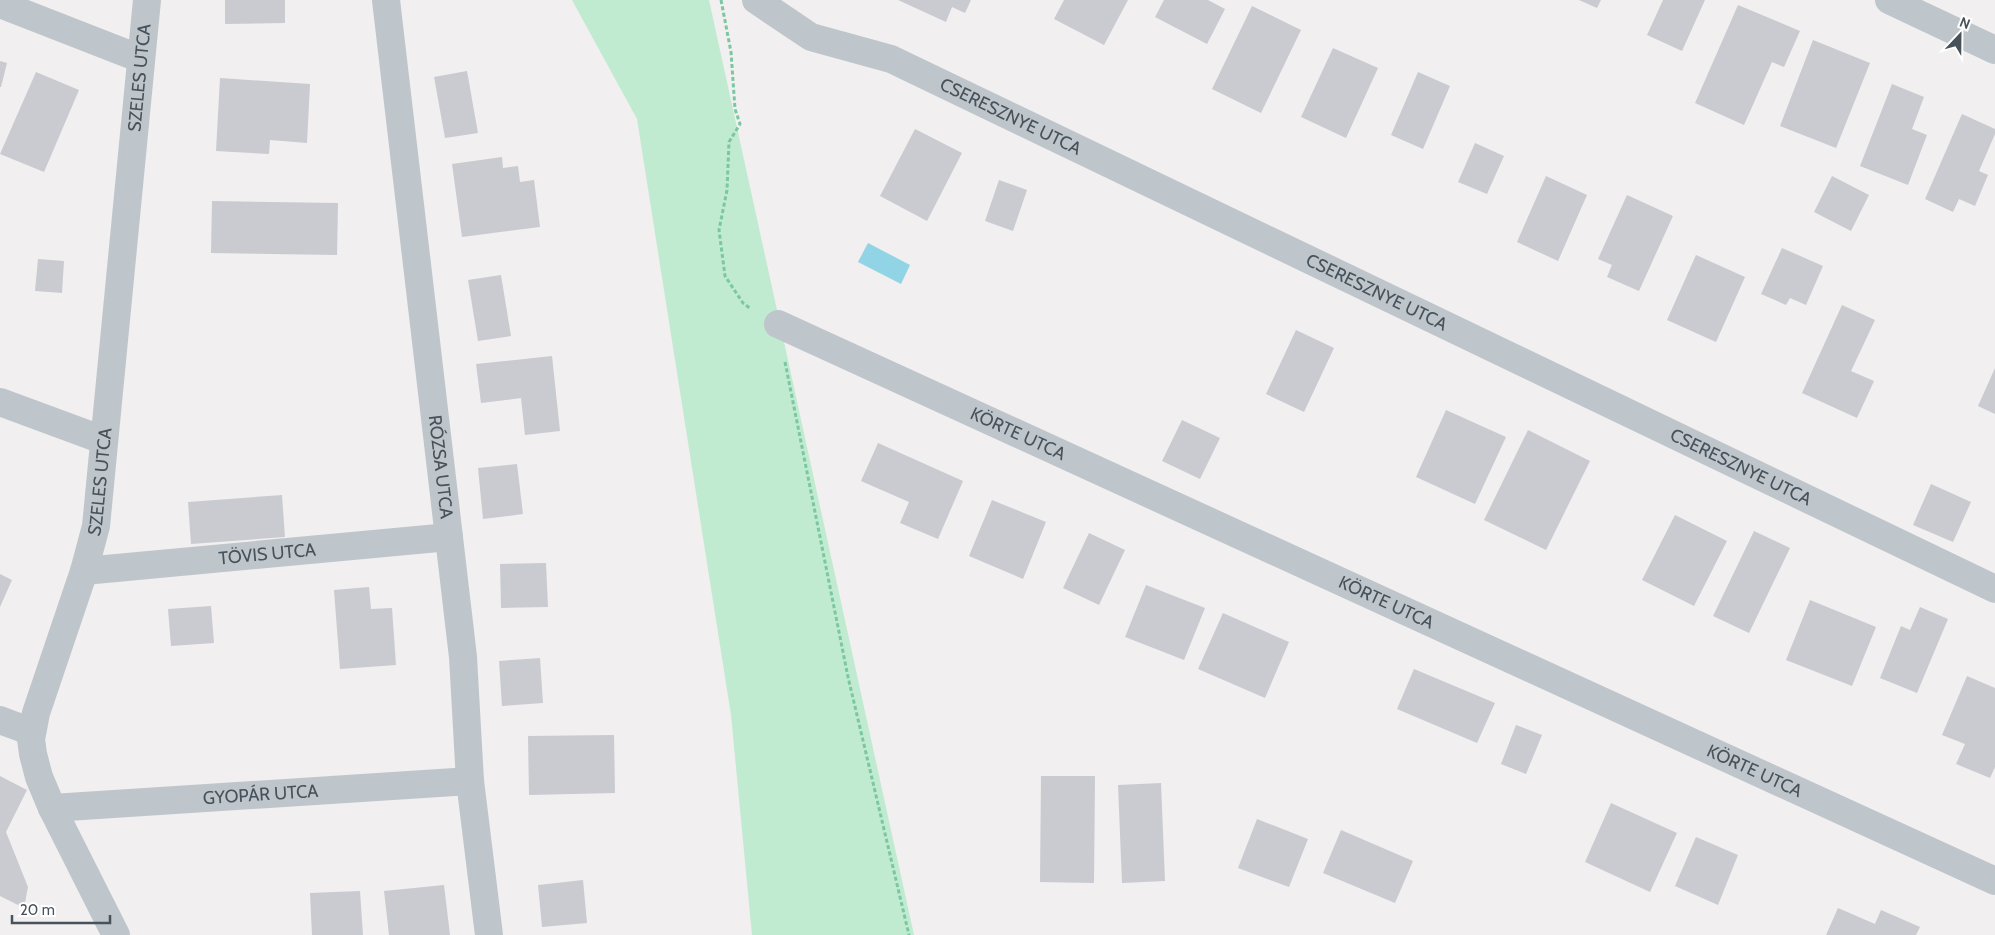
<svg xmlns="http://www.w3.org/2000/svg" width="1995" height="935" viewBox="0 0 1995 935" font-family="Cabin,sans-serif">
  <rect width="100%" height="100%" fill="#f1efef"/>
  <path fill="#c0ebd1" d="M 572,0 L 709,0 L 914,935 L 752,935 L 731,715 L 637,119 Z"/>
  <path fill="#91d4e5" d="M 868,243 L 910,265 L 901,284 L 858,262 Z"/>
  <path fill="#c9cbd1" d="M 225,0 L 285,0 L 285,23 L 225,24 Z
    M 898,0 L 971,0 L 965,13 L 952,7 L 946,22 Z
    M 1064,0 L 1128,0 L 1104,45 L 1054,19 Z
    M 1164,0 L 1208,0 L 1225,9 L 1207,44 L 1155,17 Z
    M 1579,0 L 1601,0 L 1597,8 Z
    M 1663,0 L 1705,0 L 1682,51 L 1647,35 Z
    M 1738,5 L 1800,31 L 1784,67 L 1772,62 L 1744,125 L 1695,103 Z
    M 1252,6 L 1301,30 L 1261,113 L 1212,89 Z
    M 1813,40 L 1870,63 L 1836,148 L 1780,126 Z
    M 1333,48 L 1378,68 L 1346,138 L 1301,117 Z
    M 0,61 L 7,63 L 1,87 L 0,87 Z
    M 467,71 L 478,133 L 445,138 L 434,77 Z
    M 36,72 L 79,90 L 44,172 L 0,154 Z
    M 1418,72 L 1450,86 L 1423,149 L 1391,135 Z
    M 220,78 L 310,84 L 307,143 L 270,140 L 269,154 L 216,151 Z
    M 1892,84 L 1924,97 L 1912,129 L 1927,135 L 1908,185 L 1860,166 Z
    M 1962,114 L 1995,129 L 1995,134 L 1979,171 L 1988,175 L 1975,206 L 1959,199 L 1953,212 L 1925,199 Z
    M 915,129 L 962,153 L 927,221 L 880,196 Z
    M 1475,143 L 1504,156 L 1487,194 L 1458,182 Z
    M 502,157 L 503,168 L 518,166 L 520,182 L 534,180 L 540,227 L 462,237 L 452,164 Z
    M 1546,176 L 1587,195 L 1558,261 L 1517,242 Z
    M 1832,176 L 1869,195 L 1851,231 L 1814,212 Z
    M 999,180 L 1027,190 L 1013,231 L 985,221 Z
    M 1627,195 L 1673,216 L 1639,291 L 1607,277 L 1612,265 L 1598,259 Z
    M 212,201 L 338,203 L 337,255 L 211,253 Z
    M 1782,248 L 1823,266 L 1806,305 L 1790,298 L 1786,305 L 1761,294 Z
    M 1696,255 L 1745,277 L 1716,342 L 1667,320 Z
    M 38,259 L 64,261 L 62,293 L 35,291 Z
    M 501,275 L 511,336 L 478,341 L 468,280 Z
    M 1842,305 L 1875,320 L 1851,371 L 1874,381 L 1857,418 L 1802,393 Z
    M 1296,330 L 1334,348 L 1304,412 L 1266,394 Z
    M 552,356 L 560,431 L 525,435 L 521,398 L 481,403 L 476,364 Z
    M 1995,368 L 1995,414 L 1978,406 Z
    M 1446,410 L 1506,437 L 1475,504 L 1416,477 Z
    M 1182,420 L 1220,438 L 1200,479 L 1162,461 Z
    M 1528,430 L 1590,461 L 1546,550 L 1484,520 Z
    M 878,443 L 963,481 L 938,539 L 900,523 L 909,502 L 861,481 Z
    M 517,464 L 523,514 L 483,519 L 478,468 Z
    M 1931,484 L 1971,502 L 1953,542 L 1913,525 Z
    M 282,495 L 285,537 L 191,544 L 188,502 Z
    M 992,500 L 1046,522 L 1023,579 L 969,556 Z
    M 1675,515 L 1727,541 L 1694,606 L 1642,580 Z
    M 1754,531 L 1790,548 L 1749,633 L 1713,616 Z
    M 1089,533 L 1125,550 L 1099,605 L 1063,588 Z
    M 546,563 L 548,607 L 501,608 L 500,564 Z
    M 0,574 L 12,580 L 0,607 Z
    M 1146,585 L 1205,608 L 1184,660 L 1125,637 Z
    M 369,587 L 371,609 L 392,608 L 396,665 L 340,669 L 334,590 Z
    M 1810,600 L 1876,627 L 1852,686 L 1786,660 Z
    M 211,606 L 214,643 L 171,646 L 168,609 Z
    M 1920,607 L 1948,619 L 1917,693 L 1880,678 L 1901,626 L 1910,630 Z
    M 1223,613 L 1289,642 L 1265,698 L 1198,669 Z
    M 540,658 L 543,703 L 502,706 L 499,661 Z
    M 1414,669 L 1495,703 L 1477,743 L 1397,709 Z
    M 1967,676 L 1995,688 L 1995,767 L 1990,778 L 1956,764 L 1965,744 L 1942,735 Z
    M 1516,725 L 1542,735 L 1526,774 L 1501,764 Z
    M 614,735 L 615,793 L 529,795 L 528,736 Z
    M 0,776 L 27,790 L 6,832 L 28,887 L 24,908 L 0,896 Z
    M 1041,776 L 1095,776 L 1094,883 L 1040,882 Z
    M 1161,783 L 1165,881 L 1122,883 L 1118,785 Z
    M 1611,803 L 1677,833 L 1650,892 L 1585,862 Z
    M 1257,819 L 1308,839 L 1289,887 L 1238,868 Z
    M 1341,830 L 1413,861 L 1395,903 L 1323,873 Z
    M 1696,837 L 1738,855 L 1718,905 L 1675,886 Z
    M 583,880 L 587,923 L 542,927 L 538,885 Z
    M 444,885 L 450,935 L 389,935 L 384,891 Z
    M 360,891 L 363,935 L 312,935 L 310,893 Z
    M 1838,908 L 1875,924 L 1881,910 L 1920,927 L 1916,935 L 1826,935 Z"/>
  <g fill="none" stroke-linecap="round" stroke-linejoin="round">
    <path stroke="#7bc7a1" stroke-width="3" stroke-dasharray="4 2.5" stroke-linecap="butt" d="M 721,0 L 731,52 L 735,109 L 740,124 L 729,142 L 727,190 L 719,230 L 725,276 L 743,303 L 751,309
      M 785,362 L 848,677 L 909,935"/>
    <g stroke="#bec6cc" stroke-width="28">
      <path id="s1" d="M 386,0 L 463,657 L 470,781 L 489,935"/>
      <path id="s2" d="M 756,0 L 811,37 L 891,59 L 1995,589"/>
      <path d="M 1889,0 L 1995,50"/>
      <path d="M 0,4 L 141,59"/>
      <path id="s3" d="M 778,324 L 1995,881"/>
      <path d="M 0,402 L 103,440"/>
      <path id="s4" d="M 84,571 L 449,537"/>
      <path d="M 0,720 L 32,732"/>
      <path id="s5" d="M 52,808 L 470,781"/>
      <path id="s6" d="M 116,935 L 52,808 L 39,777 L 33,754 L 31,739 L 36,713 L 84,571 L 96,526 L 147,0"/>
    </g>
  </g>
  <g text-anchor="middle" stroke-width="4" stroke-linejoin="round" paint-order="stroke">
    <g font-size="18" fill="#48525a" stroke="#fff">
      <text dy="6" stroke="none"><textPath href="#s6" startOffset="888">SZELES UTCA</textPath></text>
      <text dy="6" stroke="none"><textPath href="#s2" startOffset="282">CSERESZNYE UTCA</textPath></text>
      <text dy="6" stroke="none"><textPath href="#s2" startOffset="688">CSERESZNYE UTCA</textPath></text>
      <text dy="6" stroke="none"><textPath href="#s3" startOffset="264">KÖRTE UTCA</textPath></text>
      <text dy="6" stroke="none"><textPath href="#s1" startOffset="470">RÓZSA UTCA</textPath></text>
      <text dy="6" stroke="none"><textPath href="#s2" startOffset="1092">CSERESZNYE UTCA</textPath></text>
      <text dy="6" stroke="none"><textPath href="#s6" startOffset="482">SZELES UTCA</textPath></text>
      <text dy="6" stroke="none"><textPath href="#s4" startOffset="184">TÖVIS UTCA</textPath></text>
      <text dy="6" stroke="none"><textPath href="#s3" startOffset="669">KÖRTE UTCA</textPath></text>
      <text dy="6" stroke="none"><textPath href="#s3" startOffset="1074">KÖRTE UTCA</textPath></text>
      <text dy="6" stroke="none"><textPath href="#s5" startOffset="209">GYOPÁR UTCA</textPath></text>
    </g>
  </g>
  <g transform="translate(1960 35) rotate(22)" stroke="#ffffff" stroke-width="4" paint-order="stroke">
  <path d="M0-4L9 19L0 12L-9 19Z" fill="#48525a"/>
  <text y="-8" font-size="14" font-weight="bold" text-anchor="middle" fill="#48525a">N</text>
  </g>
  <path d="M12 915v8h98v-8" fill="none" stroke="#48525a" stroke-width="2.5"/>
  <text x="20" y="915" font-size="15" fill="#48525a" stroke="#ffffff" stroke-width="4" paint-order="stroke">20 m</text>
</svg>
